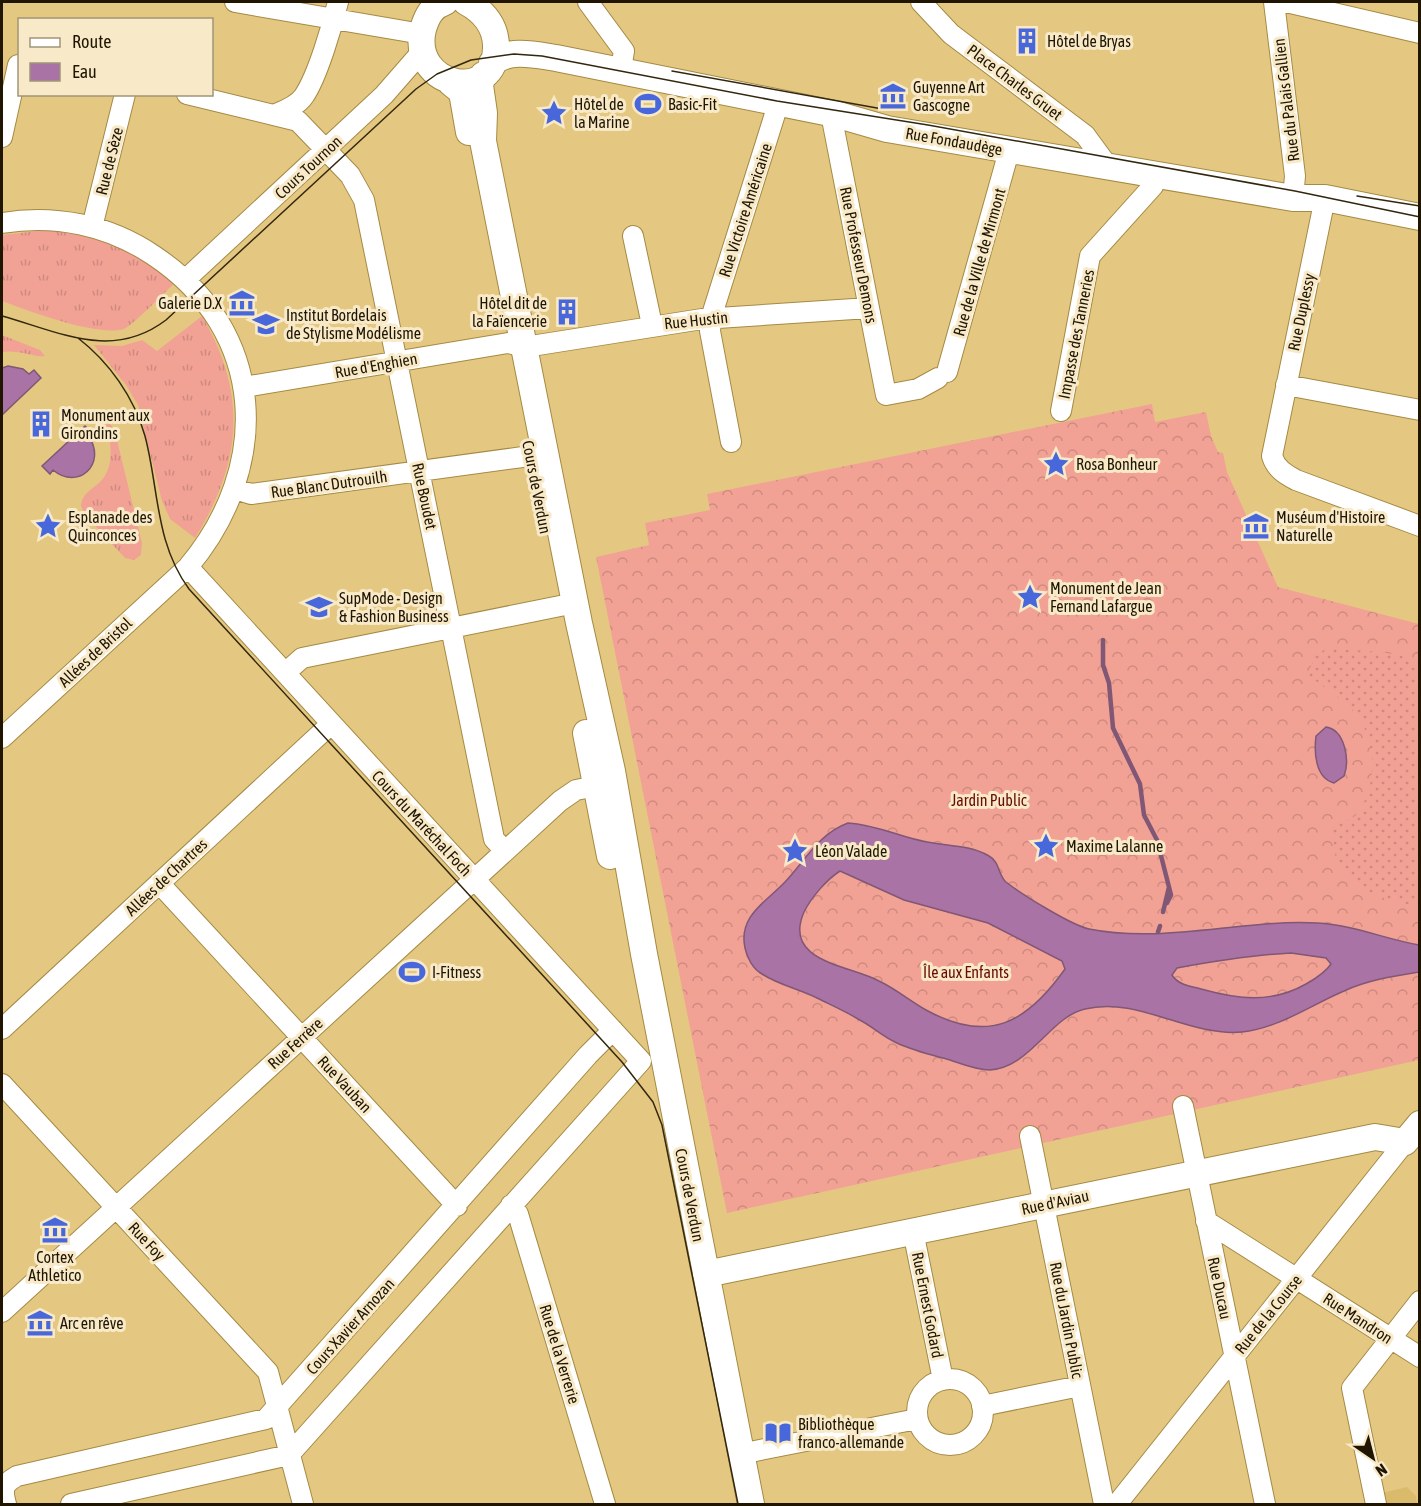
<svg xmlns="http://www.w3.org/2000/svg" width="1421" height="1506" viewBox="0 0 1421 1506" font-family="'Asap Condensed',sans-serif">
  <defs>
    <pattern id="grass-tufts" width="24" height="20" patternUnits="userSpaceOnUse" patternTransform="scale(1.5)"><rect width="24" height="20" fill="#f2a195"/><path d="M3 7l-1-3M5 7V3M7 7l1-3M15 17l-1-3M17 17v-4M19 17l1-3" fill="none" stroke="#cf8a7f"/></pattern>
    <pattern id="forest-crowns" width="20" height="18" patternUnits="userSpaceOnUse" patternTransform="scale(1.5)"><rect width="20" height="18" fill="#f2a195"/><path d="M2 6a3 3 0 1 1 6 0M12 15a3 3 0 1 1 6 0" fill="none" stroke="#cf8a7f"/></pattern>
    <pattern id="garden-dots" width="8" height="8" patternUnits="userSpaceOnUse" patternTransform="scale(1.5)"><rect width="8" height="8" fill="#f2a195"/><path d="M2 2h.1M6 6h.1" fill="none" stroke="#cf8a7f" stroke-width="1.8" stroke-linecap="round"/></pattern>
  </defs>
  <rect width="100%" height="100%" fill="#e4c881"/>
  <path fill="#dabb6c" d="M 1407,1487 L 1416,1496 L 1417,1504 L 1385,1504 L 1382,1493 Z"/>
  <path fill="url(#grass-tufts)" d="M 47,230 C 107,238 127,248 176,282 C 166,291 133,325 124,329 C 97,337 29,311 2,301 L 2,235 Z
    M 202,316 C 248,395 242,462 195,538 L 170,519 L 162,501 L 138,405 L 126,385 L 94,345 L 122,346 L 142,340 L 157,351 Z
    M 2,335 L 40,350 L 45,356 C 38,358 17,349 2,352 Z
    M 110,423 L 117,440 L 142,543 L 141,555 L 134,560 L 125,558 L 85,515 L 81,506 C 82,493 93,489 101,481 C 115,465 111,443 106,425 Z"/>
  <path fill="url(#forest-crowns)" d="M 1152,404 L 1155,422 L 1206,412 L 1211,436 L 1218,452 L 1223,453 L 1227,472 L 1278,587 L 1419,624 L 1419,1060 L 727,1213 L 596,557 L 649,545 L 645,523 L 710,510 L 707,494 Z"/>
  <path fill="url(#garden-dots)" d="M 1327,648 L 1381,652 L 1419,659 L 1419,906 C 1375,900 1327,881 1333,828 C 1339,820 1350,822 1357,814 C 1379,784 1377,737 1352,709 C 1339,695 1322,688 1308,674 L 1315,656 Z"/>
  <path fill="#a973a6" stroke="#805774" stroke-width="1.5" fill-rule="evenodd" d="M 8,366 L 23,369 L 29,374 L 34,370 L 41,378 L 2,415 L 2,368 Z
    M 85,426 L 93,433 L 89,437 C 107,464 78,491 53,470 L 50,474 L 42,466 Z
    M 1326,727 C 1345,730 1350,760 1344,776 L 1334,783 C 1315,778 1314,752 1316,736 Z
    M 848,823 C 878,825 899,837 927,842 C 948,846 970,845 989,856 C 1000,862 998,875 1006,882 C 1021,894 1071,925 1089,929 C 1164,944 1242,919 1317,923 C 1353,925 1385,939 1419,945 L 1419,972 C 1394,976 1368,980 1344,991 C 1311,1005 1279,1028 1242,1032 C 1188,1037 1138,996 1085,1009 C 1050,1017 1031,1067 990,1070 C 976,1070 962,1064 950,1060 C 932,1055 914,1051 897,1043 C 883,1037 872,1026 858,1019 C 845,1011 831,1005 817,998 C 799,989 779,985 762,974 C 753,969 747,958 745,948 C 738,916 766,902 785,882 C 805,861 818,834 848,823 ZM 840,871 L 904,900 L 988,923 L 1062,961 L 1065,969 C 1026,1024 988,1044 926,1010 C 910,1001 896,989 879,981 C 849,965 782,962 804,912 C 811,898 826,880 840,871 ZM 1291,953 L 1326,958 L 1331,964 C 1325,973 1315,979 1306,984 C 1271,1004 1237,999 1201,989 C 1190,986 1178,985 1172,975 L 1177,968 C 1215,961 1252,955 1291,953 Z"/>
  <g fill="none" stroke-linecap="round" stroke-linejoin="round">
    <path stroke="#805774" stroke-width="4.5" d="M 1103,640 L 1103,665 L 1109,683 L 1113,728 L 1140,784 L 1144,815 L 1157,840 L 1169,887 L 1163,912
      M 1167,903 L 1171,895 L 1169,887
      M 1158,932 L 1160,926"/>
    <g stroke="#a58a44" stroke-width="22">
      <path id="minor" d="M 235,2 L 422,34
        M 588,2 L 624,51 L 621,69
        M 921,2 L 951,34 L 1085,135 L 1107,165
        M 1274,2 L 1295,176 L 1293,198
        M 1286,2 L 1420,33
        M 187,94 L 298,121 L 350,175 L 364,200 L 494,839 L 505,851
        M 276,114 C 286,110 298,105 304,96 C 318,75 332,26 338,2
        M 835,114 L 833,124 L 886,395 L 918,389 L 938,378
        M 2,137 L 18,65
        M 1325,198 L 1272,456 C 1276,469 1285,474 1296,480 L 1420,526
        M 2,223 C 55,214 108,225 153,255 C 268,331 272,467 188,567 L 2,738
        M 92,227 L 125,94
        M 633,236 L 652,325
        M 185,280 L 384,95 L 418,56 L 422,47
        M 947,372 L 1009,151
        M 1286,385 L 1420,410
        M 244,387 L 508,343 L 525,347 L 702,319 L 869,308
        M 1061,411 L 1090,256 L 1153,186 L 1157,174
        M 731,442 L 710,331 L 711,318 L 775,114 L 777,101
        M 235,489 L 251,494 L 530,456
        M 188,567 L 641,1061
        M 285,673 L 302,658 L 575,603
        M 159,883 L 457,1206
        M 2,1029 L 331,724
        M 2,1084 L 268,1372 L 303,1504
        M 1183,1106 L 1265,1504
        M 1030,1136 L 1104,1504
        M 511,1205 L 518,1214 L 605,1504
        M 1206,1221 L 1420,1357
        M 913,1231 L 943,1380
        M 2,1312 L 560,801 L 576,790 L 596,786 L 605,795
        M917 1412a33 33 0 1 1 66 0a33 33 0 1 1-66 0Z
        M 982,1406 L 1080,1386
        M 740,1454 L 917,1419
        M 6,1504 C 2,1489 3,1484 17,1476 L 266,1419 L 588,1055 L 613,1030
        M 71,1504 L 289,1455 L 641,1061
        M 1117,1504 L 1405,1142
        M 1376,1504 L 1352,1388 L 1420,1301"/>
    </g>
    <g stroke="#a58a44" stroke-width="28">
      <path id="major" d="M 445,2 C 432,6 427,16 423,29 C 409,88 498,105 496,45 C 495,24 483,11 466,2
        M 492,63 C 509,48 536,55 556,58 L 835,114 L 887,129 L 1293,198 L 1325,198 L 1420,217
        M 483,75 L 480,85 L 484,113 L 483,141 L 579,623 L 612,771 L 644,954 L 751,1504
        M 451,83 L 462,92 L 469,132
        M 586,733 L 610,856
        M 706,1274 L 1375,1137 L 1405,1142 L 1420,1124"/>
    </g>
    <use href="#minor" stroke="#fff" stroke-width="20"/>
    <use href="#major" stroke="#fff" stroke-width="26"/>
    <path stroke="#33270d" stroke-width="1.5" d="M 672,71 L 888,110
      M 1357,196 L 1420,206
      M 2,316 C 60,332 112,361 166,320 L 416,89 L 437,74 L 471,60 L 514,54 L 542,56 L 777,101 L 928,125 L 1295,191 L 1420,217
      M 78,338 C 109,362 134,397 145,436 C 159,489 155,543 189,589 L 622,1062 L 653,1102 L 662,1125 L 738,1504"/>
  </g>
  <defs>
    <g id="building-bare" transform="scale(2.07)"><path d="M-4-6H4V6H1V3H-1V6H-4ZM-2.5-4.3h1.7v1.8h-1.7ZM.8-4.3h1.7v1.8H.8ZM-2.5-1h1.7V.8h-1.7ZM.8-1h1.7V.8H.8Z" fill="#4867da" stroke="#f8eac8" stroke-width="2.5" paint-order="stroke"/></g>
    <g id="museum-bare" transform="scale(2.07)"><path d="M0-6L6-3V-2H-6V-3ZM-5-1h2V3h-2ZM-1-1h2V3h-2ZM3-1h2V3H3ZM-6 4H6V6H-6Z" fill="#4867da" stroke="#f8eac8" stroke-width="2.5" paint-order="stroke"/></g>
    <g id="stadium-bare" transform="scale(2.07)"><path d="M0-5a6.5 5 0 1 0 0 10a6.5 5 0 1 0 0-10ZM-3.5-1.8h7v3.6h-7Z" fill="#4867da" stroke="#f8eac8" stroke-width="2.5" paint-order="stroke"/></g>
    <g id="sight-bare" transform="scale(2.07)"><path d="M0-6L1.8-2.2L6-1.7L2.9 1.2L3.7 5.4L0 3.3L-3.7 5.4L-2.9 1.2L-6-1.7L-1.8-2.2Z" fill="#4867da" stroke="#f8eac8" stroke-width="2.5" paint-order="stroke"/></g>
    <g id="university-bare" transform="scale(2.07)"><path d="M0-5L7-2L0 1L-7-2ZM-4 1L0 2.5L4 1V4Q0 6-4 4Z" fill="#4867da" stroke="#f8eac8" stroke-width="2.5" paint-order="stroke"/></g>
    <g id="library-bare" transform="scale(2.07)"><path d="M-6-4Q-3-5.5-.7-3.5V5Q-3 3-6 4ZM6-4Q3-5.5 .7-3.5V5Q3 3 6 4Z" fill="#4867da" stroke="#f8eac8" stroke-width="2.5" paint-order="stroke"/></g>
  </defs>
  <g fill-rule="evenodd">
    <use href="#building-bare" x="1027" y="41"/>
    <use href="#museum-bare" x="893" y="96"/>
    <use href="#stadium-bare" x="648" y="104"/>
    <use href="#sight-bare" x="554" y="113"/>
    <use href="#museum-bare" x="242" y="303"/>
    <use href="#building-bare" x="567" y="312"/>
    <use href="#university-bare" x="266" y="324"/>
    <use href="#building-bare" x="41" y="424"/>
    <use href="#sight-bare" x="1056" y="464"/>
    <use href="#sight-bare" x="48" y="526"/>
    <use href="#museum-bare" x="1256" y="526"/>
    <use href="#sight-bare" x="1030" y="597"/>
    <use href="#university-bare" x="319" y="607"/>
    <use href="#sight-bare" x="1046" y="846"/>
    <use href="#sight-bare" x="795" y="851"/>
    <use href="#stadium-bare" x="412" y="972"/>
    <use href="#museum-bare" x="55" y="1230"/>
    <use href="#museum-bare" x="40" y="1323"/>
    <use href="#library-bare" x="778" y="1433"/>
  </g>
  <g text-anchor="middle" stroke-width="6" stroke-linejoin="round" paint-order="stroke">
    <g font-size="16" fill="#1f1500" stroke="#f8eac8" text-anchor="start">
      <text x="1047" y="47">Hôtel de Bryas</text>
      <text x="913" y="93">Guyenne Art<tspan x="913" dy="18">Gascogne</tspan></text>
      <text x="574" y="110">Hôtel de<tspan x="574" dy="18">la Marine</tspan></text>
      <text x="668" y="110">Basic-Fit</text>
      <text x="222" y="309" text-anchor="end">Galerie D.X</text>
      <text x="547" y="309" text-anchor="end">Hôtel dit de<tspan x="547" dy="18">la Faïencerie</tspan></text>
      <text x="286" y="321">Institut Bordelais<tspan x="286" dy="18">de Stylisme Modélisme</tspan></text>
      <text x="61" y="421">Monument aux<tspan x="61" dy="18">Girondins</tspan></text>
      <text x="1076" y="470">Rosa Bonheur</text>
      <text x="68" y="523">Esplanade des<tspan x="68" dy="18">Quinconces</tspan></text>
      <text x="1276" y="523">Muséum d'Histoire<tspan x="1276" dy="18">Naturelle</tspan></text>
      <text x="1050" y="594">Monument de Jean<tspan x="1050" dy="18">Fernand Lafargue</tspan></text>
      <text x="339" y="604">SupMode - Design<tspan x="339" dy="18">&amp; Fashion Business</tspan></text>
      <text x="1066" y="852">Maxime Lalanne</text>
      <text x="815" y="857">Léon Valade</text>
      <text x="432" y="978">I-Fitness</text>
      <text x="55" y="1263" text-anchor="middle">Cortex<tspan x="55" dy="18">Athletico</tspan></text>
      <text x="60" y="1329">Arc en rêve</text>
      <text x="798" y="1430">Bibliothèque<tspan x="798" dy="18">franco-allemande</tspan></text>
    </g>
    <g font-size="16" fill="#1f1500" stroke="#f8eac8">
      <text transform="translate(1015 82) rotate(37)" y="6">Place Charles Gruet</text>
      <text transform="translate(1286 100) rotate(-97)" y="6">Rue du Palais Gallien</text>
      <text transform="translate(954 141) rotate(10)" y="6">Rue Fondaudège</text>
      <text transform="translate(109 161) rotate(-76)" y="6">Rue de Sèze</text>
      <text transform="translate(308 167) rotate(-43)" y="6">Cours Tournon</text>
      <text transform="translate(745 210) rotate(-72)" y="6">Rue Victoire Américaine</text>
      <text transform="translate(859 255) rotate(79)" y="6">Rue Professeur Demons</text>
      <text transform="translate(979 262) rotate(-74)" y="6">Rue de la Ville de Mirmont</text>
      <text transform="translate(1301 312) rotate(-78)" y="6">Rue Duplessy</text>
      <text transform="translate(696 320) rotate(-6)" y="6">Rue Hustin</text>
      <text transform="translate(1076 334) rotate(-79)" y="6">Impasse des Tanneries</text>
      <text transform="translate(376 365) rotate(-10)" y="6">Rue d'Enghien</text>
      <text transform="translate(329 484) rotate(-8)" y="6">Rue Blanc Dutrouilh</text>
      <text transform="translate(537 487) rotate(79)" y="6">Cours de Verdun</text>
      <text transform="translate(425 496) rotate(78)" y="6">Rue Boudet</text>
      <text transform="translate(95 652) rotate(-43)" y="6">Allées de Bristol</text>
      <text transform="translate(422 823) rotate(47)" y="6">Cours du Maréchal Foch</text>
      <text transform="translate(166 877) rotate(-43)" y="6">Allées de Chartres</text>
      <text transform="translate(295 1043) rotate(-42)" y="6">Rue Ferrère</text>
      <text transform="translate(345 1084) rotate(47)" y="6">Rue Vauban</text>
      <text transform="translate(690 1195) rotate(79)" y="6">Cours de Verdun</text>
      <text transform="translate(1055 1202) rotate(-12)" y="6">Rue d'Aviau</text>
      <text transform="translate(147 1241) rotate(47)" y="6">Rue Foy</text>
      <text transform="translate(1220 1288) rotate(78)" y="6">Rue Ducau</text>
      <text transform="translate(928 1305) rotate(79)" y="6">Rue Ernest Godard</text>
      <text transform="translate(1268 1314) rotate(-51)" y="6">Rue de la Course</text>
      <text transform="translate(1358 1318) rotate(33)" y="6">Rue Mandron</text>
      <text transform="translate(1067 1320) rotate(79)" y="6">Rue du Jardin Public</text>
      <text transform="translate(350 1326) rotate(-48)" y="6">Cours Xavier Arnozan</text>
      <text transform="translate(560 1354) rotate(73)" y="6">Rue de la Verrerie</text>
    </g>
    <g font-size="16" fill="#6a0a07" stroke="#f8eac8">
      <text x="989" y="806">Jardin Public</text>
      <text x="966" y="978">Île aux Enfants</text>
    </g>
  </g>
  <rect width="1421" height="1506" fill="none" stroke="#1f1500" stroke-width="6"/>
  <rect x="18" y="18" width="195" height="78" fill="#f8eac8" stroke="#a19578" stroke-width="1.5"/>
  <rect x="30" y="38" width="30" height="9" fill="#ffffff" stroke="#a19578" stroke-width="1.5"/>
  <text x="72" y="48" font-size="18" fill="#1f1500">Route</text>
  <rect x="30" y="63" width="30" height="18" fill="#a973a6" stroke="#a19578" stroke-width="1.5"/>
  <text x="72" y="78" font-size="18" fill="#1f1500">Eau</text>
  <g transform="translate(1373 1458) rotate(145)" stroke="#f8eac8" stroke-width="4.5" paint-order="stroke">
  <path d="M0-4.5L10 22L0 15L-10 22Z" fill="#1f1500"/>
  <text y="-9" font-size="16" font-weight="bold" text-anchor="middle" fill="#1f1500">N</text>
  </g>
</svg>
